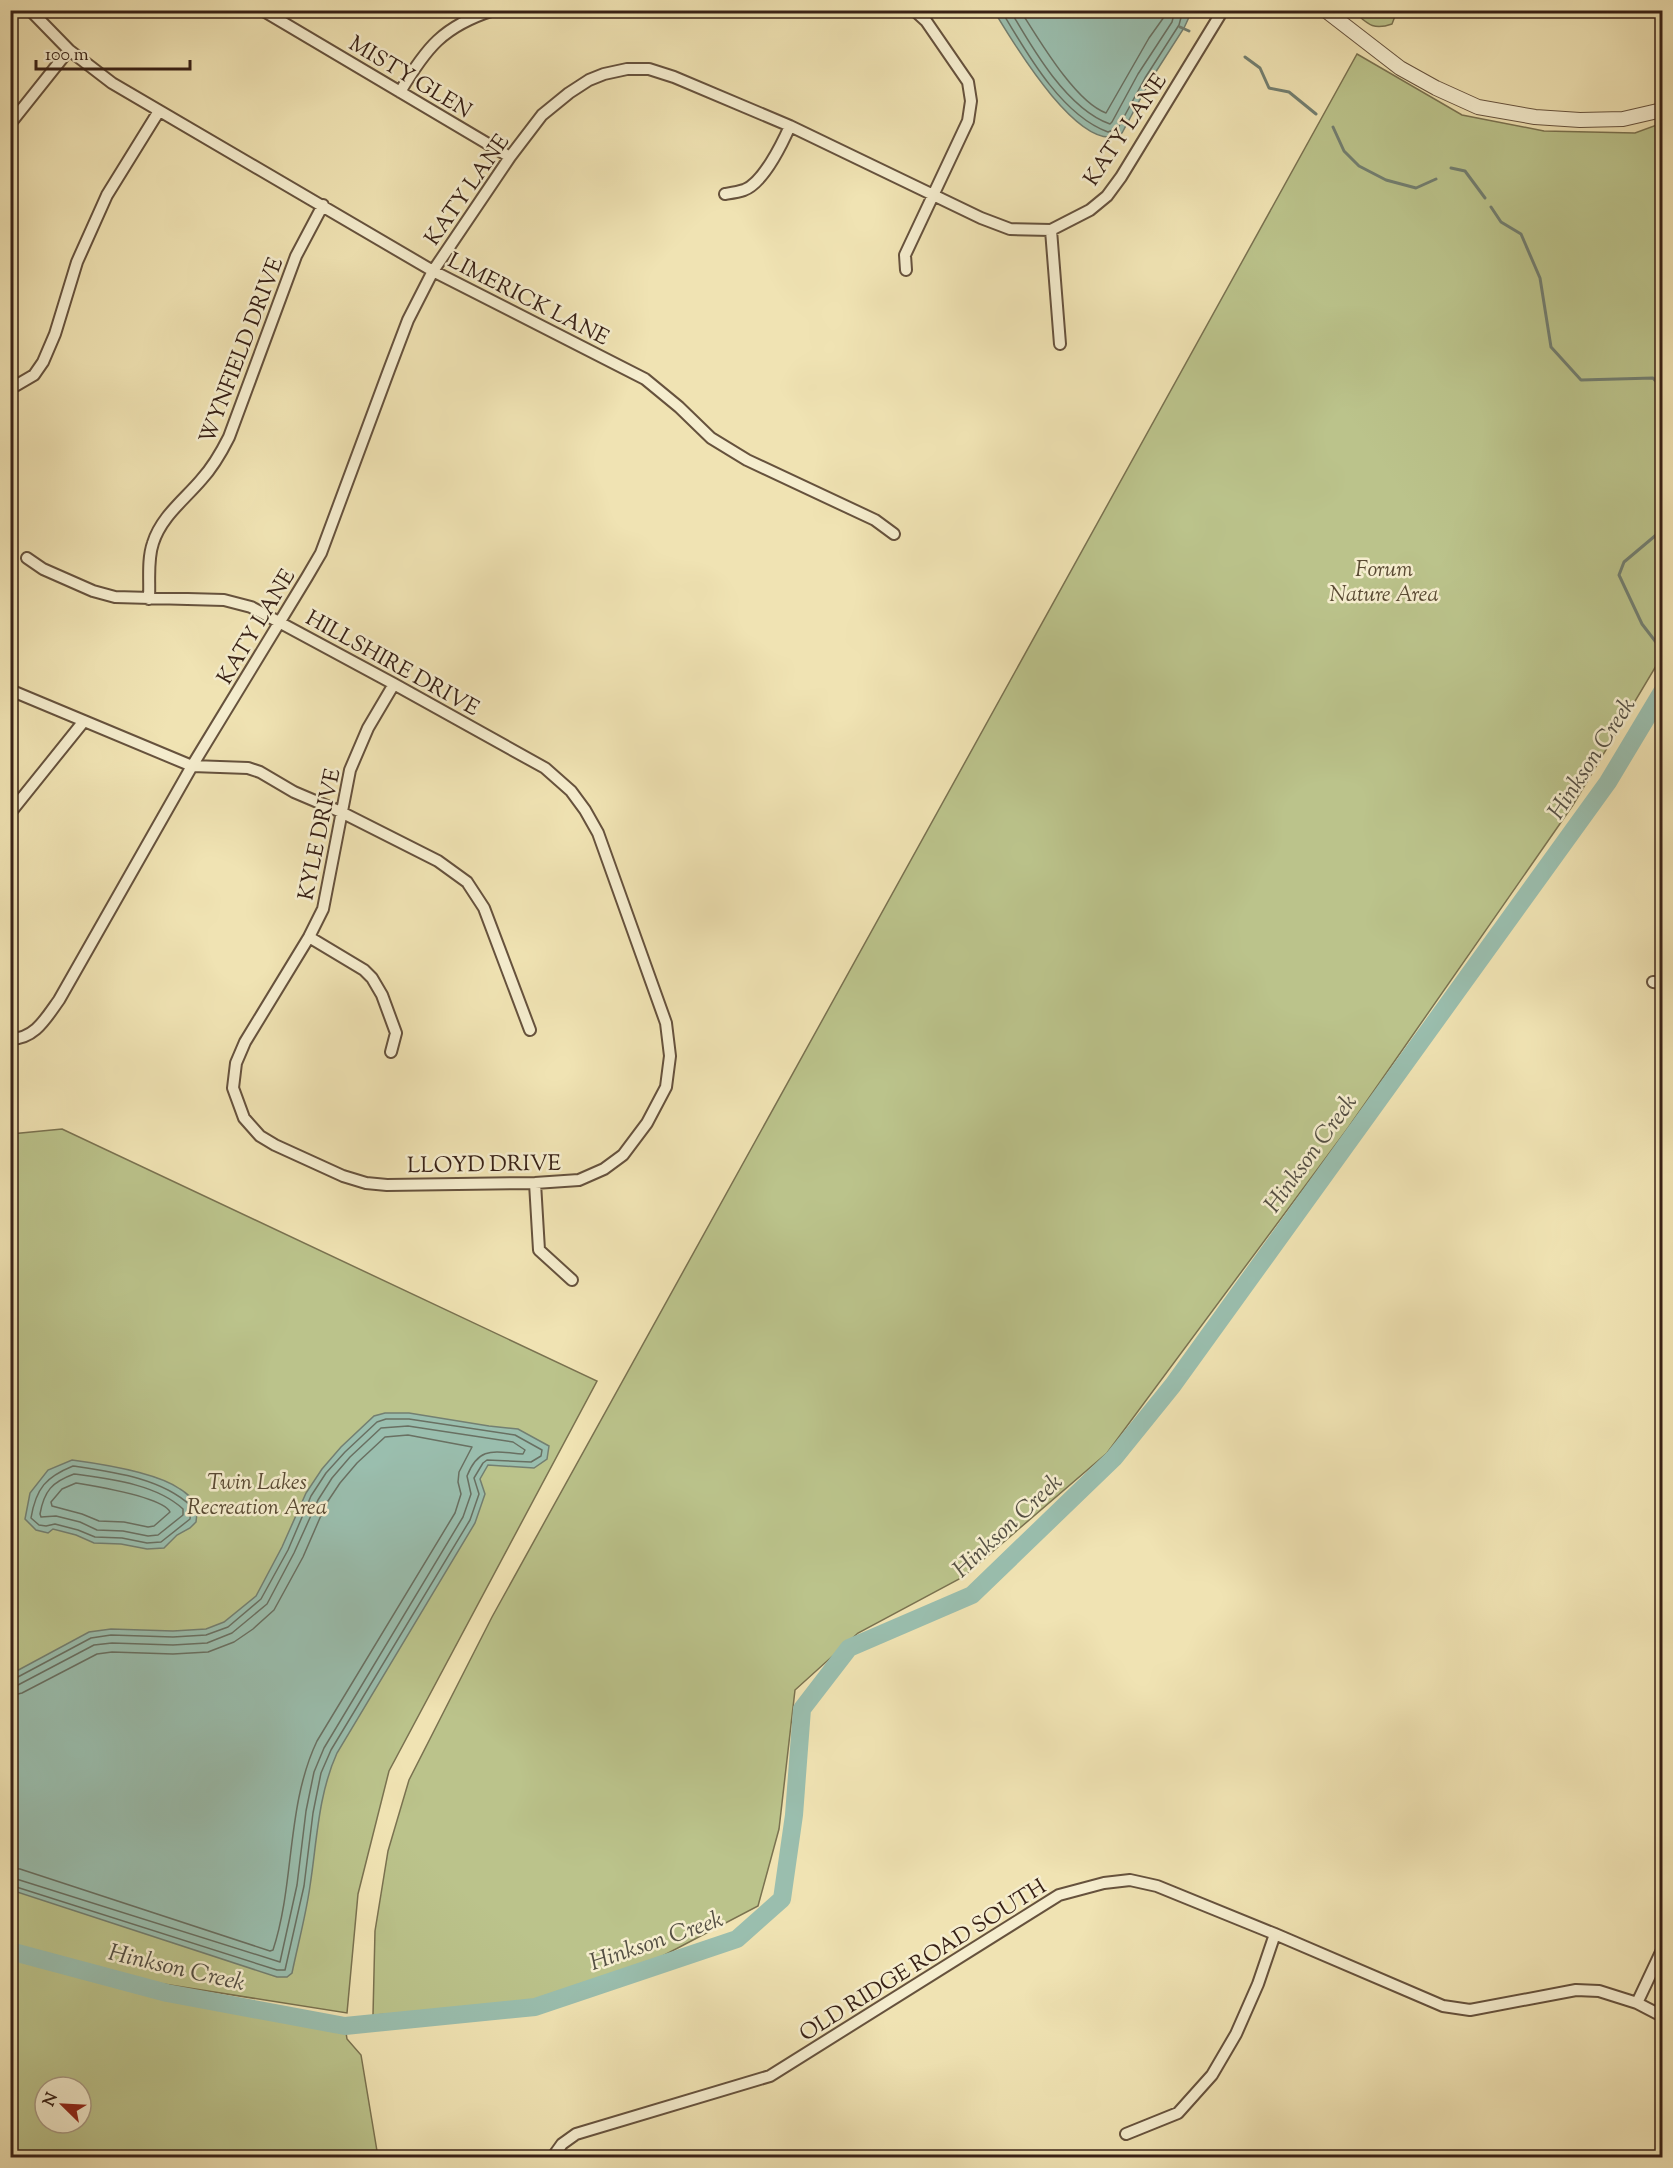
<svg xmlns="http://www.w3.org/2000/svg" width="1673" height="2168" viewBox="0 0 1673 2168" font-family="'Sorts Mill Goudy',serif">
  <rect width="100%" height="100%" fill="#f0e3b3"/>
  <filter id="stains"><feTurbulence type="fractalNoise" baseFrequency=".00333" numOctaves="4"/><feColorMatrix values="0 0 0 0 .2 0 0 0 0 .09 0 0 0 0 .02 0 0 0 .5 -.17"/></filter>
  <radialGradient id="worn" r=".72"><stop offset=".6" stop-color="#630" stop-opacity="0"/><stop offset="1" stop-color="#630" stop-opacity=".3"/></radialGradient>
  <path fill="#bbc38b" stroke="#7a7250" stroke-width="1.5" fill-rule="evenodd" d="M 1353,11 L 1397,11 L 1392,24 C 1372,31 1367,23 1353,11 Z
    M 1357,54 L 1462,115 L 1544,131 L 1635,133 L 1662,123 L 1662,656 L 1573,805 L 1348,1128 L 1107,1453 L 963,1577 L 858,1633 L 795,1690 L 779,1829 L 758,1906 L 653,1961 L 519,2008 L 373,2015 L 375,1931 L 388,1851 L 409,1780 L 492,1617 Z
    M 62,1129 L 597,1381 L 389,1771 L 358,1894 L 347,2013 L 119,1977 L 85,1968 L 91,1973 L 167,1993 L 345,2026 L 347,2039 L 361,2055 L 378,2157 L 11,2157 L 10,1951 L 27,1955 L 33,1954 L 10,1947 L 11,1134 ZM 45,2087 L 81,2087 L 81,2123 L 45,2123 Z"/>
  <path fill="#9abeae" stroke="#737f71" stroke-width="1.5" d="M 1188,11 L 1190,15 L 1184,28 L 1150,81 L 1122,133 C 1082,160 1011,39 994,11 Z
    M 385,1413 L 409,1413 L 489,1426 L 518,1429 L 549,1446 L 547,1459 L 534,1468 L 488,1465 L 480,1479 L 485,1494 L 475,1523 L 337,1753 C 318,1795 317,1841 310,1886 C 306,1915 298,1944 292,1973 L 287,1977 L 277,1977 L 11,1890 L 11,1674 L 89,1632 L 111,1629 L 173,1631 L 206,1629 L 224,1622 L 256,1596 L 282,1547 L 306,1493 L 322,1469 L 341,1447 L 374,1416 Z
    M 72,1460 C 102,1464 156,1472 180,1489 C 187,1493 192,1499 198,1504 L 196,1522 L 190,1528 L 177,1535 L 164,1548 L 147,1549 L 121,1544 L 94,1543 L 76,1535 L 53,1529 L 48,1533 L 36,1530 L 25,1519 L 30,1493 L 48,1470 Z"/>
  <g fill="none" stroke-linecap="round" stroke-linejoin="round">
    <path stroke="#697062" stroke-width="1.5" d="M 1001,10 C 1026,52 1061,115 1108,132 L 1118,128 L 1145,78 L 1179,25 L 1183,10
      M 1010,10 C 1032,48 1067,109 1110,124 L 1112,122 L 1138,74 L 1172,22 L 1175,10
      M 1020,10 C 1038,38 1075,102 1106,113 L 1149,38 L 1164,17 L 1166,10
      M 73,1466 C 113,1472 161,1478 191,1506 L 190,1519 L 161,1542 L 147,1543 L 122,1538 L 95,1537 L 78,1530 L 55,1524 L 46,1526 L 39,1525 L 31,1518 C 36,1488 46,1477 73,1466 Z
      M 74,1474 C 110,1479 156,1484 183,1509 L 183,1515 L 158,1535 L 148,1536 L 123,1531 L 97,1530 L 80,1522 L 56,1516 L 41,1517 L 40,1514 C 44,1491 52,1482 74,1474 Z
      M 76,1483 C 94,1486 163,1497 170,1512 L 154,1526 L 148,1527 L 124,1522 L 99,1521 L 82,1514 L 52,1506 L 51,1502 L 62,1489 Z
      M 10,1679 L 16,1678 L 91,1638 L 111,1635 L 173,1637 L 206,1635 L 228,1627 L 261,1599 L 288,1550 L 311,1496 L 326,1473 L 345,1452 L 377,1422 L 386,1419 L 409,1419 L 515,1435 L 542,1450 L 541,1456 L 531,1462 L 487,1460 L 483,1463 L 474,1478 L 479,1494 L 470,1520 L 331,1750 L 321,1773 L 313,1813 L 304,1886 L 285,1970 L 277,1970 L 10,1885
      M 10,1686 L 18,1685 L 94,1645 L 112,1643 L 173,1645 L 207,1643 L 232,1633 L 267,1604 L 294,1553 L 318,1500 L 332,1478 L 350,1457 L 381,1428 L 408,1426 L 513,1442 L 525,1450 L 523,1454 C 495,1452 479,1445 467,1476 L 471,1494 L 463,1517 L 324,1748 L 314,1772 L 306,1811 L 297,1885 L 280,1962 L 10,1877
      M 10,1696 L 22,1693 L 97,1654 L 112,1652 L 173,1654 L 208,1652 L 234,1642 L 253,1629 L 274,1610 L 303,1557 L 326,1504 L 340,1483 L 357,1463 L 385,1437 L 408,1435 L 472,1447 L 459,1472 L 458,1482 L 461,1494 L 455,1513 L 317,1741 C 286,1806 295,1883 273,1950 L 270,1951 L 20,1869 L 10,1868"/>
    <path stroke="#737f71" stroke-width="3" d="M 1180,27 L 1189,31
      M 1245,57 L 1260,68 L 1269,88 L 1289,92 L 1316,114
      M 1333,127 L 1344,151 L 1359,166 L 1386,180 L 1416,188 L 1436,179
      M 1451,168 L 1465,171 L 1485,198
      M 1491,207 L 1501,222 L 1521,234 L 1540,278 L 1551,347 L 1581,380 L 1653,378 L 1662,388
      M 1662,408 L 1661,414 L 1662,417
      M 1662,530 L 1624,562 L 1619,575 L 1642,624 L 1662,650"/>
    <path stroke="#9abeae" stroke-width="18" d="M 10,1951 L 167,1993 L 345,2026 L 535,2007 L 737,1939 L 782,1899 L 794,1815 L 802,1709 L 849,1648 L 972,1595 L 1114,1458 L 1173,1385 L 1608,782 L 1662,692"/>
    <g stroke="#66523d" stroke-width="14">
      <path id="minor" d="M 30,10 L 69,50 L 112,83 L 433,271 L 645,379 L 679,407 L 711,438 L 747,460 L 875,520 L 894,534
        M 262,10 L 510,157
        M 400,92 C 426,48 443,26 494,10
        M 10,124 L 69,50
        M 725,194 C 731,193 738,192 744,190 C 763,183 782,144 790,126
        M 1051,230 L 1060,344
        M 906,270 L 905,255 L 968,121 L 971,101 L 968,82 L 926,21 L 914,10
        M 10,389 L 34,375 L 43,362 L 55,334 L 77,262 L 107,195 L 159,111
        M 27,558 L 43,569 L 93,591 L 115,597 L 224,600 L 251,607 L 394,684 L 545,768 L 571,791 L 585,810 L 598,833 L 666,1023 L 670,1056 L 666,1087 L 647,1123 L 623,1155 L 604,1169 L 579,1180 L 535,1183 L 387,1185 L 366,1183 L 343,1176 L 275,1145 L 260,1136 L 244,1118 L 233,1088 L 236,1063 L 245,1042 L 309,937 L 323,909 L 350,770 L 368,728 L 394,684
        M 149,599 C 150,581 147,560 153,543 C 161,517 184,500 201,480 C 213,467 221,453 229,437 L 296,256 L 323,205
        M 10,690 L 192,766 L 248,768 L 260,772 L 294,792 L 341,812 L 438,861 L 467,882 L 484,908 L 530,1030
        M 10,813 L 84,721
        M 309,937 L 364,970 L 372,978 L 382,995 L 396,1033 L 391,1052
        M 1653,982 L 1662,983
        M 10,1039 C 35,1039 46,1018 59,1000 L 192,766 L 307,577 L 321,553 L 389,370 L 408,320 L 433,271 L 510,157 L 542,115 L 569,93 L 589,80 L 604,74 L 627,69 L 649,69 L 674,77 L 790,126 L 981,218 L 1010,229 L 1051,230 L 1090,210 L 1107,196 L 1121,177 L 1223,10
        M 535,1183 L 539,1250 L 572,1280
        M 1637,2003 L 1662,1950
        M 1126,2134 L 1178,2113 L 1212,2075 L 1236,2034 L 1258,1984 L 1275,1934
        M 552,2158 L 562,2144 L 576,2134 L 770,2076 L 1059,1895 L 1104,1883 L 1130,1880 L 1157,1886 L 1275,1934 L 1443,2006 L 1470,2010 L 1576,1990 L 1599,1991 L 1637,2003 L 1662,2016"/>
    </g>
    <g stroke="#66523d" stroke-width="16">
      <path id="tertiary" d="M 1325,10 L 1400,68 L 1436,88 L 1478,107 L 1535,117 L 1580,120 L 1623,119 L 1662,110"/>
    </g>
    <use href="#minor" stroke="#f5edce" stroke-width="10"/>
    <use href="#tertiary" stroke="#f5edce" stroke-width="14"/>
  </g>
  <g text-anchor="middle" stroke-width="5" stroke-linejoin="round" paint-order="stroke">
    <g font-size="22" fill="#382116" stroke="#f5edce">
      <text transform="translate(411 76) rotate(31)" y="8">MISTY GLEN</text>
      <text transform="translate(1124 129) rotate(-56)" y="8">KATY LANE</text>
      <text transform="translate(466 189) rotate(-55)" y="8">KATY LANE</text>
      <text transform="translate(529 298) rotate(27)" y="8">LIMERICK LANE</text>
      <text transform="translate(240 350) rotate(-69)" y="8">WYNFIELD DRIVE</text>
      <text transform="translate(255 626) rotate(-59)" y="8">KATY LANE</text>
      <text transform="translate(393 662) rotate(29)" y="8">HILLSHIRE DRIVE</text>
      <text transform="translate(318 834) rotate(-78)" y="8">KYLE DRIVE</text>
      <text transform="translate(484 1163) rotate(-1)" y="8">LLOYD DRIVE</text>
      <text transform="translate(922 1959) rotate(-32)" y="8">OLD RIDGE ROAD SOUTH</text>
    </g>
    <g font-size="22" font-style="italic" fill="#594a33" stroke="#f5edce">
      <text x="1384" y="576">Forum<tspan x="1384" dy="25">Nature Area</tspan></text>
      <text x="257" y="1489">Twin Lakes<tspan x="257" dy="25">Recreation Area</tspan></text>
    </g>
    <g font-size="24" font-style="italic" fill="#555044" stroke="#f5edce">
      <text transform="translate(1591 758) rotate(-57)" y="8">Hinkson Creek</text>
      <text transform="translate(1310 1153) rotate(-54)" y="8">Hinkson Creek</text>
      <text transform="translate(1007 1525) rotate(-43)" y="8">Hinkson Creek</text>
      <text transform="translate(656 1940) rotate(-19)" y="8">Hinkson Creek</text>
      <text transform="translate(177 1967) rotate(13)" y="8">Hinkson Creek</text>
    </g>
  </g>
  <rect width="1673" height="2168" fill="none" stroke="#f0e3b3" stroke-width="36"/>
  <rect x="12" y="12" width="1649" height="2144" fill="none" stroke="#382116" stroke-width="3"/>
  <rect x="18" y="18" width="1637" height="2132" fill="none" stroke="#382116" stroke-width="1.5"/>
  <g transform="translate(63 2105) rotate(294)"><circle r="28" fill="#f5edce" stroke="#a99b84" stroke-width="1.5"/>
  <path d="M0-4.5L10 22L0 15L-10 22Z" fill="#8f2418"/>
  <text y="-9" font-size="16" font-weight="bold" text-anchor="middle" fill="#382116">N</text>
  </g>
  <path d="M36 60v9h154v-9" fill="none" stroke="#382116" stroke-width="3"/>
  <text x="45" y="60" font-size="18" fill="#382116" stroke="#f5edce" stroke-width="4.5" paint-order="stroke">100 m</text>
  <rect width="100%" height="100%" filter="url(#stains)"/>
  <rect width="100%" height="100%" fill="url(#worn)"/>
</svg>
